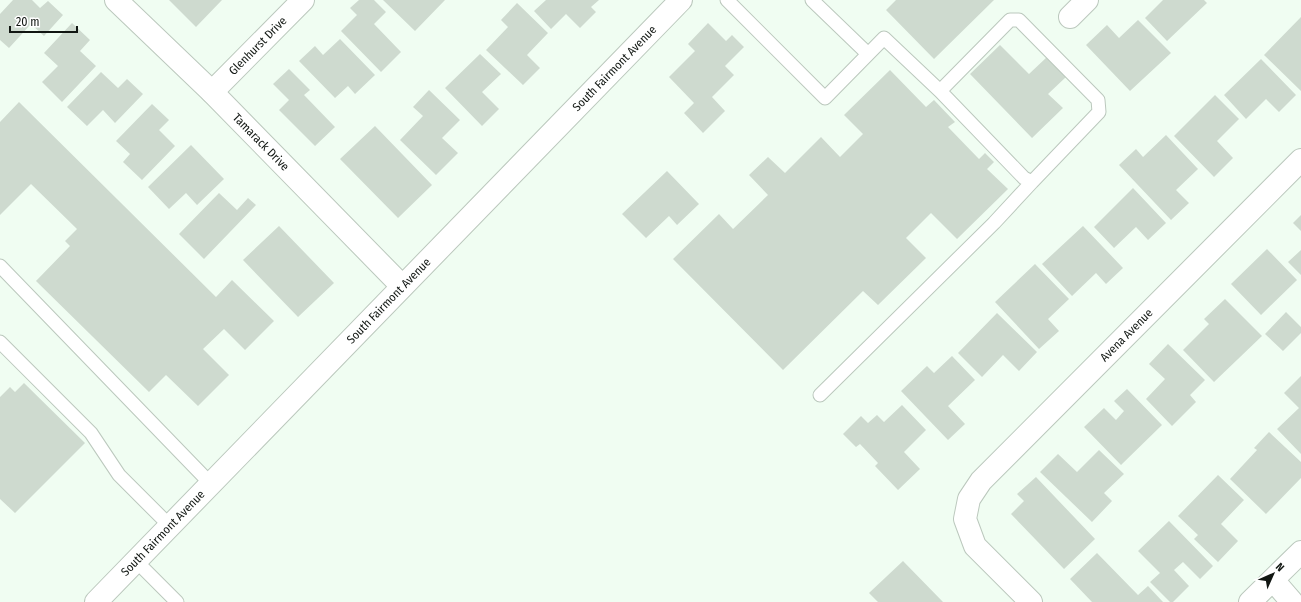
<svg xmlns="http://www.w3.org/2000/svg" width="1301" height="602" viewBox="0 0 1301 602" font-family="'Fira Sans Condensed',sans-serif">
  <rect width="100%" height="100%" fill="#f0fdf2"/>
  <path fill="#cedacf" d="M 13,0 L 32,0 L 40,8 L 48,1 L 63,15 L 44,36 L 31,24 L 9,48 L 0,40 L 0,14 Z
    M 169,0 L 222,0 L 196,27 Z
    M 359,0 L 374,0 L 386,12 L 374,24 L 401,52 L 381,72 L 341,31 L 357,15 L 350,8 Z
    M 383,0 L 445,0 L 415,31 Z
    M 546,0 L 599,0 L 591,7 L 596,12 L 580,28 L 566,14 L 551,29 L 534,11 Z
    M 896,0 L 994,0 L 934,59 L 886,10 Z
    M 1163,0 L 1204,0 L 1207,3 L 1167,41 L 1145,18 Z
    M 517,3 L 548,33 L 527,55 L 540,68 L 523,85 L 486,50 L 508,27 L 501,20 Z
    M 1301,17 L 1301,91 L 1264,55 Z
    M 1138,20 L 1171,53 L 1130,91 L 1086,45 L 1107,25 L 1119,38 Z
    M 72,23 L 90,40 L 80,51 L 96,66 L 62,102 L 42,82 L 58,66 L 44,53 Z
    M 708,23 L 726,41 L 732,35 L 744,47 L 725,66 L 734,75 L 712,97 L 725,111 L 703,133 L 684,113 L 694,103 L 669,77 L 695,51 L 688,44 Z
    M 340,39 L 375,75 L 355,94 L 348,86 L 335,98 L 299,61 L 315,46 L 323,55 Z
    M 1000,45 L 1029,74 L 1047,57 L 1066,77 L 1048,94 L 1063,108 L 1032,138 L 970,74 Z
    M 480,54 L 501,74 L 482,92 L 499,109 L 482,126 L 445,88 Z
    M 1261,59 L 1296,95 L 1279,112 L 1266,99 L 1246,119 L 1224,95 Z
    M 289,69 L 310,90 L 304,95 L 335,127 L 315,146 L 279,110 L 289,100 L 273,84 Z
    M 890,70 L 926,107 L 934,100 L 955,122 L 948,127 L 979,159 L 985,153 L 994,162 L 987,169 L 1008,189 L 957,239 L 931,213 L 906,238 L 926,258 L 878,305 L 863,291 L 783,370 L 673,259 L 719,214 L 733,229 L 768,195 L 749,175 L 768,157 L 785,173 L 821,137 L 840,157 L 863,134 L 844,115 Z
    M 101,72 L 118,88 L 127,79 L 143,94 L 115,123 L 103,110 L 87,126 L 67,107 Z
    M 429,90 L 460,120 L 442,138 L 458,153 L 436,175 L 400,140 L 423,116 L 413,107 Z
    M 1215,95 L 1239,119 L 1217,141 L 1233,158 L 1214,177 L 1174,136 Z
    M 19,102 L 216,297 L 232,280 L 274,321 L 245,350 L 224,329 L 203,349 L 229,375 L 198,406 L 166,375 L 149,392 L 36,281 L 70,246 L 65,241 L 77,229 L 31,184 L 0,215 L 0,122 Z
    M 152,104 L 169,120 L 159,130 L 175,146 L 142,180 L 123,162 L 130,154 L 116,141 Z
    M 375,126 L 432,185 L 398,218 L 340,159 Z
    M 1166,135 L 1198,169 L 1176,190 L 1189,203 L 1171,220 L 1119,165 L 1136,149 L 1143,157 Z
    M 191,145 L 224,179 L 197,205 L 186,193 L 169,209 L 148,187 Z
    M 667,171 L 699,204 L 677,225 L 669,216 L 646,238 L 622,214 Z
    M 1133,188 L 1166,223 L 1148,240 L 1136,227 L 1114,248 L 1094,227 Z
    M 219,193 L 237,210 L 248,198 L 256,205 L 204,259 L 179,234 Z
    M 1301,215 L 1301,231 L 1293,223 Z
    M 279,226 L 334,283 L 298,317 L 243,260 Z
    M 1083,226 L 1123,268 L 1106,284 L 1096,273 L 1072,296 L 1042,264 Z
    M 1267,249 L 1297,280 L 1261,315 L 1231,284 Z
    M 1301,250 L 1301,275 L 1288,262 Z
    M 1035,264 L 1069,299 L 1048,319 L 1059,331 L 1039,349 L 995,302 Z
    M 1225,299 L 1262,336 L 1214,382 L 1183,350 L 1209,324 L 1204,319 Z
    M 1286,312 L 1301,327 L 1301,333 L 1283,351 L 1265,334 Z
    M 997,313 L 1037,352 L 1019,371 L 1003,355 L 982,377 L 958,353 Z
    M 1168,344 L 1205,380 L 1190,395 L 1196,402 L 1172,426 L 1146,399 L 1165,379 L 1149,364 Z
    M 952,356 L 975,380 L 948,406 L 965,424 L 948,440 L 901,391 L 927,366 L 934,373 Z
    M 1301,376 L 1301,454 L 1277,429 L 1299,408 L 1284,393 Z
    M 24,383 L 85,443 L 15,513 L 0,499 L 0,397 L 10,387 L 15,392 Z
    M 1127,389 L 1162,425 L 1121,465 L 1084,427 L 1104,408 L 1116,420 L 1124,411 L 1114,401 Z
    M 902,405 L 926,430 L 904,452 L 920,469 L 898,490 L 875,466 L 878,463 L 860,444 L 856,447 L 843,434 L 861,416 L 868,423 L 877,415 L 884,422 Z
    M 1269,432 L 1301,462 L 1301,478 L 1266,514 L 1230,479 L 1257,450 L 1254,448 Z
    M 1099,450 L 1124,474 L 1104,493 L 1112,501 L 1092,522 L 1040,472 L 1058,454 L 1077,472 Z
    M 1218,475 L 1244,500 L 1221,524 L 1238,541 L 1218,562 L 1194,539 L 1198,535 L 1178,516 Z
    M 1036,477 L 1095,539 L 1064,569 L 1011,514 L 1024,501 L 1017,494 Z
    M 1169,521 L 1213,566 L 1200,579 L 1183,562 L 1174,570 L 1189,586 L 1173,602 L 1170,602 L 1150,582 L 1160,573 L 1138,551 Z
    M 1097,553 L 1138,595 L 1148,586 L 1163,602 L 1092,602 L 1070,579 Z
    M 903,561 L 943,602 L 878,602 L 869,593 Z"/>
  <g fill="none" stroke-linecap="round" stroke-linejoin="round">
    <g stroke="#bbc8bd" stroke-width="15">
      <path id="service" d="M 727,0 L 825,98 L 884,38 L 940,91 L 1024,178 L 1032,182 L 1099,112 L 1098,100 L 1019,20 L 1010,20 L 940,91
        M 812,0 L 868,54
        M 0,266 L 211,484
        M 0,342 L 91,433 L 119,475 L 170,526
        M 820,395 L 994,223 L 1032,182
        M 136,561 L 177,602"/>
    </g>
    <g stroke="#bbc8bd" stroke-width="24">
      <g id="minor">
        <path id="s1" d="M 116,0 L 212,92 L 398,282 L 403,285"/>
        <path d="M 1070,17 L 1087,0"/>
        <path id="s2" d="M 212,92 L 303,0"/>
        <path d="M 1273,580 L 1292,602"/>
        <path id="s3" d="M 96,602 L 681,0"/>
        <path id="s4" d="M 1031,602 L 975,546 L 965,519 L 969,499 L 981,481 L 1301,160"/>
      </g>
    </g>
    <g stroke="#bbc8bd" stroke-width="24">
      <path id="tertiary" d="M 1250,602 L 1301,552"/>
    </g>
    <use href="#service" stroke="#fff" stroke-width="13"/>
    <use href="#minor" stroke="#fff" stroke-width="22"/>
    <use href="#tertiary" stroke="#fff" stroke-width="22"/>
  </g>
  <g text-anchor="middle" stroke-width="3" stroke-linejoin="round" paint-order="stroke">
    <g font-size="12" fill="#111612" stroke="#fff">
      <text dy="4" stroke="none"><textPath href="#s2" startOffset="65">Glenhurst Drive</textPath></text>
      <text dy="4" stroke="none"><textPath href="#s3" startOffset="744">South Fairmont Avenue</textPath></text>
      <text dy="4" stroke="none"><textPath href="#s1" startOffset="203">Tamarack Drive</textPath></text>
      <text dy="4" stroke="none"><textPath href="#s3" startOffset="420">South Fairmont Avenue</textPath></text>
      <text dy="4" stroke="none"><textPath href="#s4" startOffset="356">Avena Avenue</textPath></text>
      <text dy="4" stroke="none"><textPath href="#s3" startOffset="96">South Fairmont Avenue</textPath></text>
    </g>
  </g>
  <g transform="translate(1273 574) rotate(45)" stroke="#ffffff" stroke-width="3" paint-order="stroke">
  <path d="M0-3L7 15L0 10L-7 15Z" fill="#111612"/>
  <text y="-6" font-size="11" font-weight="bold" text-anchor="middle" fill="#111612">N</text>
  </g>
  <path d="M10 26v6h67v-6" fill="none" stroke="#111612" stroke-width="2"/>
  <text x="16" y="26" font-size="12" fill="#111612" stroke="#ffffff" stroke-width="3" paint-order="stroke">20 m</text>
</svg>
